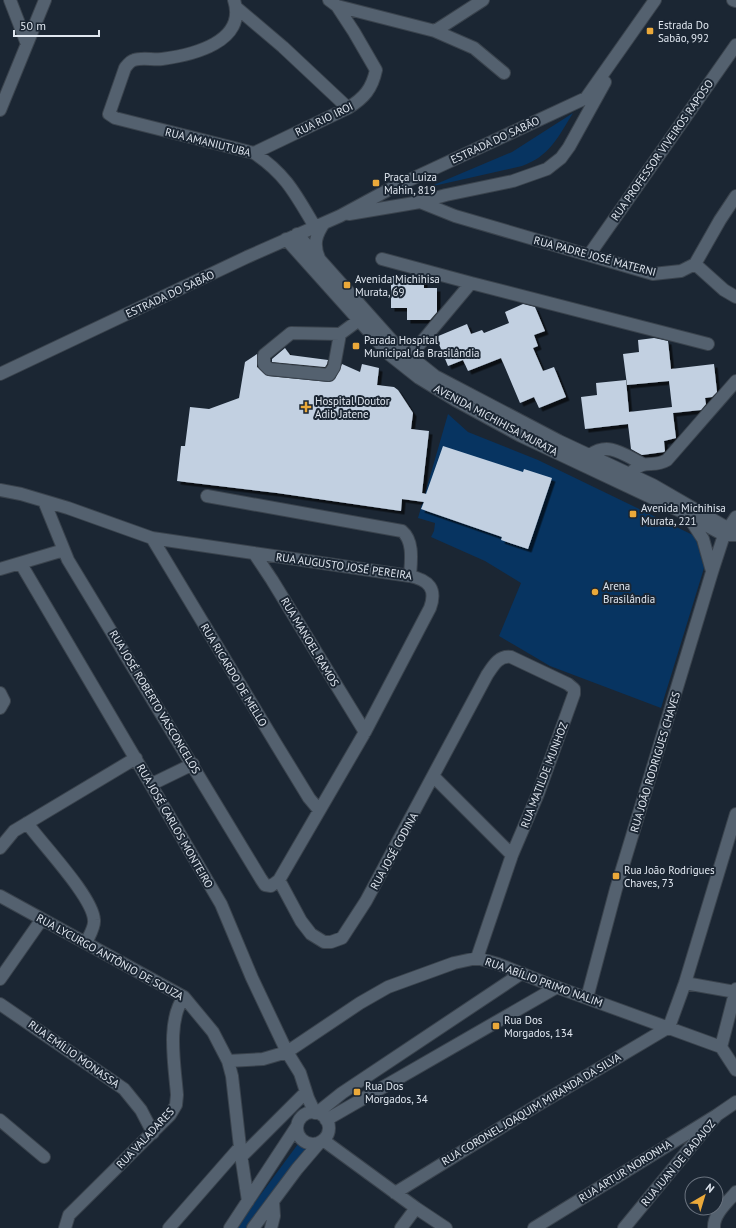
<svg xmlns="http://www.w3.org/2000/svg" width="736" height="1228" viewBox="0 0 736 1228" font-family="'PT Sans',sans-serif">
  <defs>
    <filter id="shadow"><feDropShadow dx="3.5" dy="3.5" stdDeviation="0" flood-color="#0009"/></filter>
  </defs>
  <rect width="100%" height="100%" fill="#1b2633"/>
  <path fill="#073461" d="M 573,113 C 558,137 550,156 522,166 L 429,187 L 512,152 Z
    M 448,414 L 468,432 L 538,460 L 695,536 L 704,568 L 661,708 L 550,666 L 499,636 L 521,583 L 485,561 L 431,537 L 434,531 L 435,523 L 418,518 Z
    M 298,1144 L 306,1149 L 248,1228 L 236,1228 Z"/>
  <path fill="#c2d0e1" filter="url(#shadow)" d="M 391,276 L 417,276 L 424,278 L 424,288 L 437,288 L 437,312 L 430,320 L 407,320 L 407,308 L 391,308 Z
    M 523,304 L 535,307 L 545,331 L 534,335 L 538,346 L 533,348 L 543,371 L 554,367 L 566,397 L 539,408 L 534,397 L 520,403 L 501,358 L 468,371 L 463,360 L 448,366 L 436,337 L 467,324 L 471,334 L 482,330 L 484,333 L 509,323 L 505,312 Z
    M 654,338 L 668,341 L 671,369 L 714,364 L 717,392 L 712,397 L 705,398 L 706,404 L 701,410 L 673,413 L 676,438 L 664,441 L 665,451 L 664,452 L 642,455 L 631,449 L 628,424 L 585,429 L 581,397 L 597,395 L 596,383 L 626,380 L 629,412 L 672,407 L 669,381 L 627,385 L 623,354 L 639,352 L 638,340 Z
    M 285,348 L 290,355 L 328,360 L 327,364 L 325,367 L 272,362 L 272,359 Z
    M 257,354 L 257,367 L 268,376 L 329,382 L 335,379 L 342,364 L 360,372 L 362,364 L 379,368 L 377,385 L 394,387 L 398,390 L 413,413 L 411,429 L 429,431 L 422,493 L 426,494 L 443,446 L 523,472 L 524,469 L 552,478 L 528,549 L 501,540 L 502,537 L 421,509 L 424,502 L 402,499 L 401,511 L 277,493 L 177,481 L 181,446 L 185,446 L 190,407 L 209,409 L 239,398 L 245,362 Z"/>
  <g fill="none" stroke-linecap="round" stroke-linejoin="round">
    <g stroke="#3a434d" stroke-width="14">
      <path id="minor" d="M 10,0 L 27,44
        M 234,0 C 248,42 192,55 162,59 C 153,60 142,57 134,60 C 130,61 128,64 125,68 L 109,114 L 115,118 L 254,153 C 286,174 296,195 315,227
        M 329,0 L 337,6 L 435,31 L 474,48 L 504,73
        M 733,0 L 736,1
        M 237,8 L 283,47 L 348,108
        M 435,31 L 483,0
        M 0,110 L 45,0
        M 254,153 L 348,108 C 364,98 372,89 376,70 L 354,32 L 337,6
        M 420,202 L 455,216 L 653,274 L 681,271 L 695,264 L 720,220 L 736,196
        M 349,214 L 420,202 L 446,195 L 513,181 L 547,169 L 561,158 L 569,147 L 605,82
        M 297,234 L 395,344 L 435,376 L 559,441 L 653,485 L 736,533
        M 286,239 L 390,355 L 419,378 L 455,400 L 521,436 L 680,511 L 724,535 L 736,535
        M 589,255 L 736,45
        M 319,258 C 313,244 316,235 324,223
        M 382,259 L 471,283 L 409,357
        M 695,264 L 724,290 L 736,297
        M 471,283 L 708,344
        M 340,334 L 334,367 L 329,375 L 269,369 L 264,364 L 264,355 L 291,333 L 340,334 L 359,320
        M 0,374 L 247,257 L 340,216 L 388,190 L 586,98 L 655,0
        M 590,455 C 609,441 624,455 643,464
        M 630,474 C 645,457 652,469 667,460 L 736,381
        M 0,490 L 21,494 L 68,508 L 152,538 L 410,576 C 429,580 437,589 430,608 L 365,732 L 279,880 L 271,886 L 265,885 L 261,879 L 68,560 L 44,501
        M 207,496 L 402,531 C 414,541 411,561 410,576
        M 690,519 L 703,539 L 712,571
        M 152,538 L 276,744 L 309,798 L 319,810
        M 254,553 L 272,580 L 365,732
        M 21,564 L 221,904 L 252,978 L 287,1052 L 300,1073 L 308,1098 L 315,1113
        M 0,569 L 64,550
        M 0,693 L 4,701 L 0,708
        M 434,777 L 512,855
        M 152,784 L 193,764
        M 27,823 C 42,844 93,897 94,920 C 95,927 89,936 86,943
        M 0,848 L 14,831 L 136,758
        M 279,880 L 301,921 L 311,934 L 324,942 L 331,942 L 342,938 L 366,901 L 487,675 C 493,666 499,655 511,657 L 568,684 L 574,689 L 574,694 L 538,794 L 512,855 L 477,958
        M 0,896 L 184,997 L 213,1032 L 228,1061 L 263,1059 L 287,1052 L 360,1003 L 388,987 L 454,963 L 477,958 L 498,964 L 548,984 L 721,1047
        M 0,979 L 42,919
        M 685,983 L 736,992
        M 587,998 L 616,889 L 712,572 L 724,535 L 736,517
        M 0,1004 L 124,1089 L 141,1110 L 153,1133
        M 721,1047 L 736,989
        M 721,1047 L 736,1070
        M297 1128a16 16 0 1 1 32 0a16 16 0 1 1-32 0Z
        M 317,1113 L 342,1093 L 522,973
        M 0,1120 L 44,1157
        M 326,1120 L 557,987
        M 323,1140 L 416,1208 L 446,1228
        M 240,1148 L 248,1201
        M 242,1156 L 306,1092
        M 395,1193 L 536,1106 L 669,1027 L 685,983 L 736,814
        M 65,1228 L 69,1215 L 170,1115 L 176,1105 L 177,1095 C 175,1067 166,1021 184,997
        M 169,1228 L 240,1147 L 232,1076 L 228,1061
        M 230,1228 L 297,1126
        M 253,1228 L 297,1169 L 320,1142
        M 271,1228 L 274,1216 L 273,1201
        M 401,1228 L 416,1208
        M 534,1228 L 717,1115
        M 624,1228 L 717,1115 L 736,1102
        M 714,1228 C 713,1214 728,1202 736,1192"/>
    </g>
    <use href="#minor" stroke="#54616f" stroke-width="12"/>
  </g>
  <g fill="#eba93a" stroke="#1b2633" stroke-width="1.5">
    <rect x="646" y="27" width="8" height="8" rx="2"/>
    <rect x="372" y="179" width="8" height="8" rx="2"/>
    <rect x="343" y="281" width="8" height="8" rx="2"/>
    <rect x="352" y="342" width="8" height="8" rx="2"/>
    <path d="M304 401h4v4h4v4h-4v4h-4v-4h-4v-4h4z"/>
    <rect x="629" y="510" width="8" height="8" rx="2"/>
    <circle cx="595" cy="592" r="4"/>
    <rect x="612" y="872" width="8" height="8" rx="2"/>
    <rect x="492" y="1022" width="8" height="8" rx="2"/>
    <rect x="353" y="1088" width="8" height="8" rx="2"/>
  </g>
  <g text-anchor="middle" stroke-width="4" stroke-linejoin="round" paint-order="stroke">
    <g font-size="11" fill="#e0e7f0" stroke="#1b2633" text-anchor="start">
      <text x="658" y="29">Estrada Do<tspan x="658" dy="13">Sabão, 992</tspan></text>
      <text x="384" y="181">Praça Luiza<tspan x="384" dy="13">Mahin, 819</tspan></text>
      <text x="355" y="283">Avenida Michihisa<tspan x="355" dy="13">Murata, 69</tspan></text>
      <text x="364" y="344">Parada Hospital<tspan x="364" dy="13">Municipal da Brasilândia</tspan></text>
      <text x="315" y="405">Hospital Doutor<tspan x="315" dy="13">Adib Jatene</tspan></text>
      <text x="641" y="512">Avenida Michihisa<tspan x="641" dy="13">Murata, 221</tspan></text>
      <text x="603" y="590">Arena<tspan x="603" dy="13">Brasilândia</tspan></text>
      <text x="624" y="874">Rua João Rodrigues<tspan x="624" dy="13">Chaves, 73</tspan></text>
      <text x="504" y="1024">Rua Dos<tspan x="504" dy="13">Morgados, 134</tspan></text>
      <text x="365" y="1090">Rua Dos<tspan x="365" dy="13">Morgados, 34</tspan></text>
    </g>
    <g font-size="11" fill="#e0e7f0" stroke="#1b2633">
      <text transform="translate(324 119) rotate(-26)" y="4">RUA RIO IROI</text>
      <text transform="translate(495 140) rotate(-25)" y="4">ESTRADA DO SABÃO</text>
      <text transform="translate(208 142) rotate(14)" y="4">RUA AMANIUTUBA</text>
      <text transform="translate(662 150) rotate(-55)" y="4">RUA PROFESSOR VIVEIROS RAPOSO</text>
      <text transform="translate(595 256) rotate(15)" y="4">RUA PADRE JOSÉ MATERNI</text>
      <text transform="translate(170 294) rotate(-25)" y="4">ESTRADA DO SABÃO</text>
      <text transform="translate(496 420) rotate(28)" y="4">AVENIDA MICHIHISA MURATA</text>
      <text transform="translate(344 566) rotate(8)" y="4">RUA AUGUSTO JOSÉ PEREIRA</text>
      <text transform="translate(310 642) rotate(59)" y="4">RUA MANOEL RAMOS</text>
      <text transform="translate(234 675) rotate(59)" y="4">RUA RICARDO DE MELLO</text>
      <text transform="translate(155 702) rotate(59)" y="4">RUA JOSÉ ROBERTO VASCONCELOS</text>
      <text transform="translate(655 762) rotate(-73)" y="4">RUA JOÃO RODRIGUES CHAVES</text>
      <text transform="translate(544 775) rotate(-69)" y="4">RUA MATILDE MUNHOZ</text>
      <text transform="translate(175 826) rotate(60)" y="4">RUA JOSÉ CARLOS MONTEIRO</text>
      <text transform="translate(394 851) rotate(-61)" y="4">RUA JOSÉ CODINA</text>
      <text transform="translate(110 957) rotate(29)" y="4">RUA LYCURGO ANTÔNIO DE SOUZA</text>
      <text transform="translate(544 982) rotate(20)" y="4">RUA ABÍLIO PRIMO NALIM</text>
      <text transform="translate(74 1054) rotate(35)" y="4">RUA EMÍLIO MONASSA</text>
      <text transform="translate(531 1109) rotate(-31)" y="4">RUA CORONEL JOAQUIM MIRANDA DA SILVA</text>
      <text transform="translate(145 1138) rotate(-47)" y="4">RUA VALADARES</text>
      <text transform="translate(678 1163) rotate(-50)" y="4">RUA JUAN DE BADAJOZ</text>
      <text transform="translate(625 1171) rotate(-32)" y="4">RUA ARTUR NORONHA</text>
    </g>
  </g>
  <g transform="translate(704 1196) rotate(38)"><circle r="19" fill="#1b2633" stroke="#6a737f"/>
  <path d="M0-3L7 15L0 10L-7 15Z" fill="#eba93a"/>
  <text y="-6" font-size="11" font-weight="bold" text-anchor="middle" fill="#e0e7f0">N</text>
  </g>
  <path d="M14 30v6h85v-6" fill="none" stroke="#e0e7f0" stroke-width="2"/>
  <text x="20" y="30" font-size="12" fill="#e0e7f0" stroke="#1b2633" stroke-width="3" paint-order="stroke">50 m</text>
</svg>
